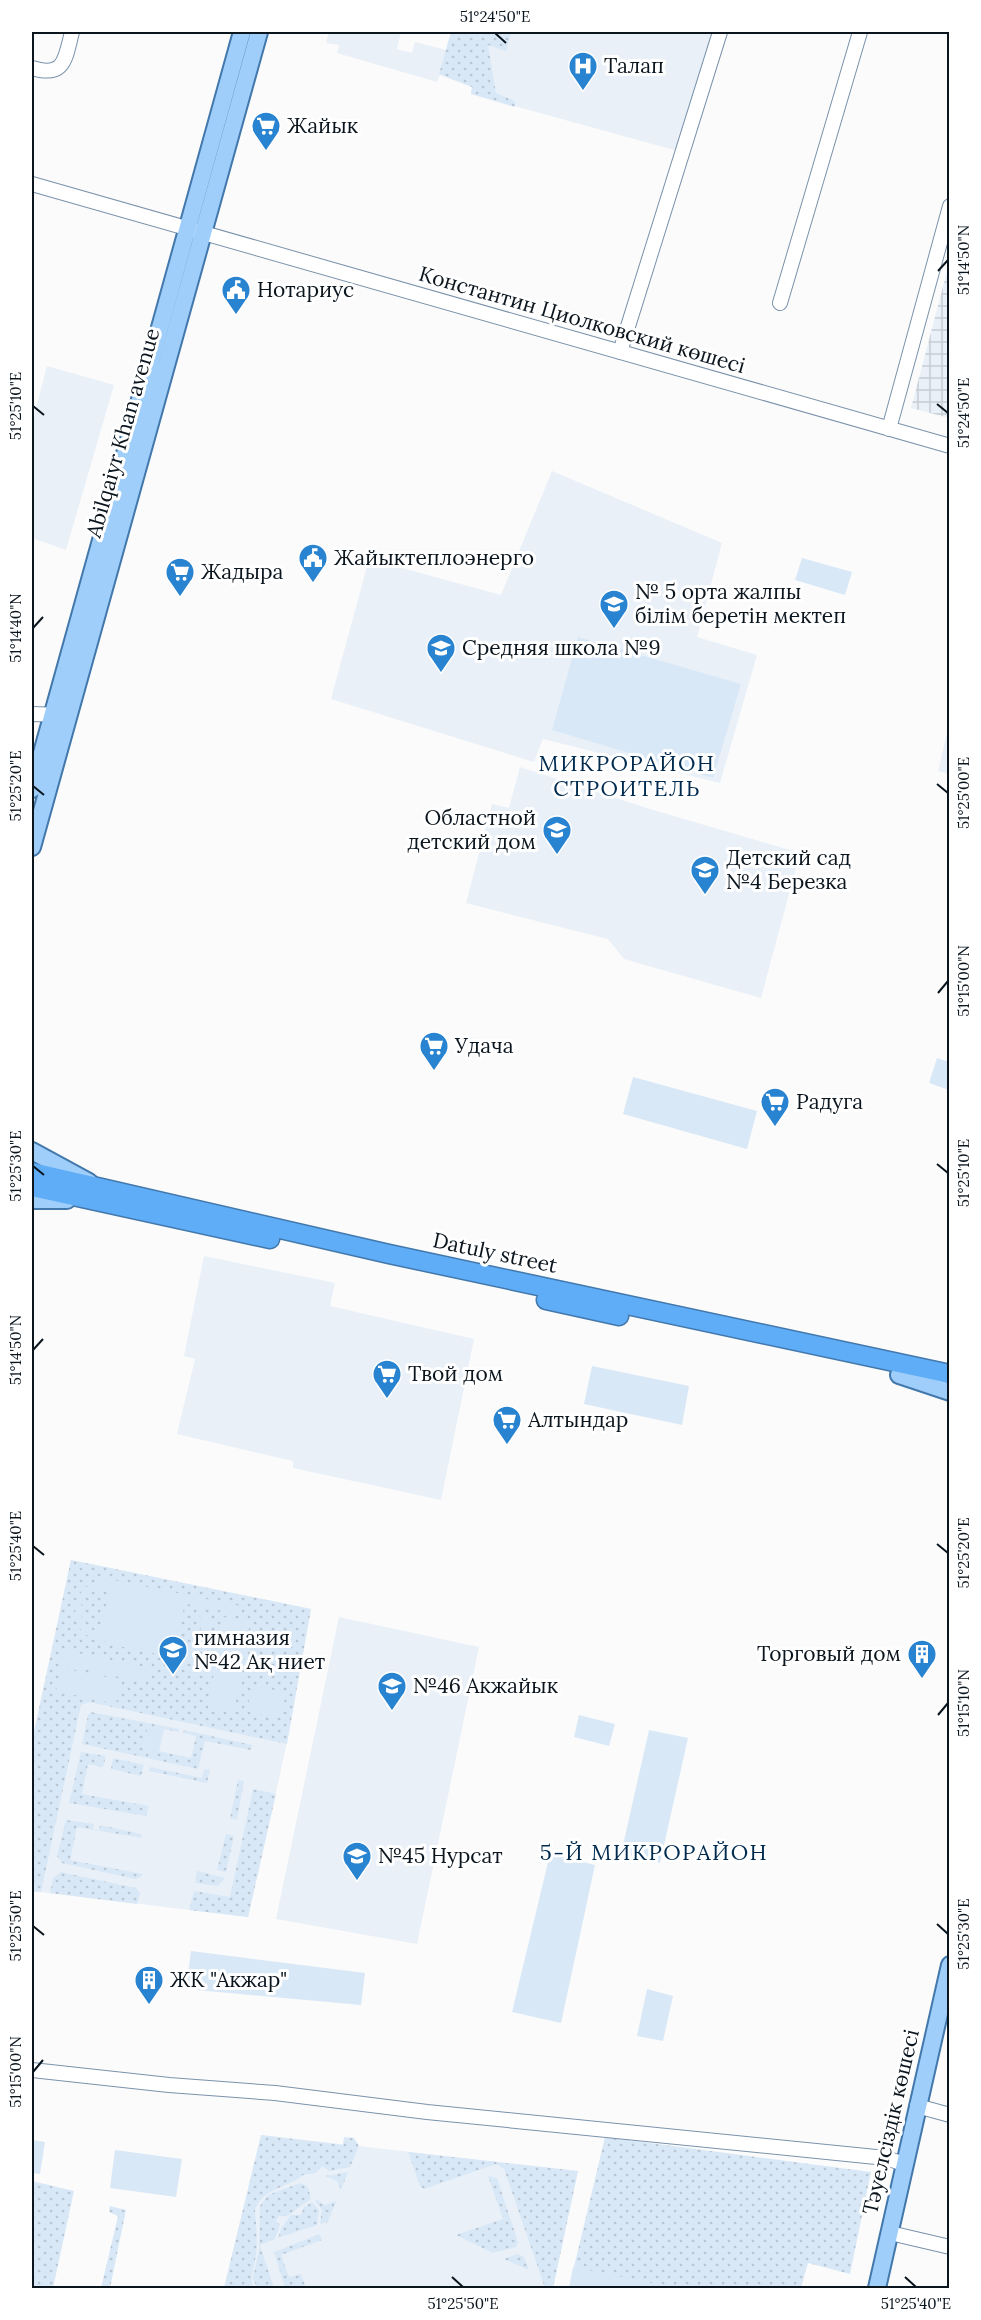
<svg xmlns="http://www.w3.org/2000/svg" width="981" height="2320" viewBox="0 0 981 2320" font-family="Lora,serif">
  <defs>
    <pattern id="industrial-grid" width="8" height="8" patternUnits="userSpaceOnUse" patternTransform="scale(1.5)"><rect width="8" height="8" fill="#e9f0f7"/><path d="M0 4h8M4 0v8" fill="none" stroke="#c6cdd3"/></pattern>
    <pattern id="grass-dots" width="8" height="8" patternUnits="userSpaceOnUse" patternTransform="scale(1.5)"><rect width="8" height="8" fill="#d9e8f7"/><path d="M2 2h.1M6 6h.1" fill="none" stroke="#b9c6d3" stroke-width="1.8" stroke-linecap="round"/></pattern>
  </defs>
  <rect width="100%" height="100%" fill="#fbfbfb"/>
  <path fill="#e9f0f7" d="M 329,32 L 401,32 L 397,49 L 412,53 L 415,42 L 446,50 L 451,32 L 712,32 L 678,151 L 471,94 L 472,87 L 440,75 L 437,82 L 337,53 L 339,45 L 326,43 Z
    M 47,366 L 114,385 L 66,550 L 32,538 L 32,423 Z
    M 552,471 L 722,543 L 697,637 L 757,655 L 720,783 L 543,739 L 534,762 L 331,699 L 369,559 L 501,595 Z
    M 949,725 L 949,774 L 938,771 Z
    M 520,767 L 650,809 L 800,853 L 761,998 L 624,959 L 608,939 L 466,903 L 492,804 L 509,808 Z
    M 204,1256 L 335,1283 L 330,1306 L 474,1339 L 441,1500 L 293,1468 L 293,1461 L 177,1434 L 195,1359 L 184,1356 Z
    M 71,1560 L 311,1609 L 286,1747 L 248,1917 L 32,1891 L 32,1741 Z
    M 339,1617 L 479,1647 L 417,1944 L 276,1919 Z
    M 261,2135 L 578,2171 L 553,2288 L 224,2288 Z"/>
  <path fill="url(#industrial-grid)" d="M 949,264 L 950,418 L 949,418 L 911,408 Z"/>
  <path fill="url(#grass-dots)" d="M 451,32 L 518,32 L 511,34 L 506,51 L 488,45 L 496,93 L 515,101 L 515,107 L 471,94 L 472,87 L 439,74 Z
    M 71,1560 L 311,1609 L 287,1744 L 89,1702 L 81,1705 L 41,1892 L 32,1891 L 32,1741 Z
    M 91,1712 L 179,1729 L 179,1732 L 148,1726 L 143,1748 L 191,1758 L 196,1736 L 183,1733 L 184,1730 L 252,1745 L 251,1750 L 205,1741 L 198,1769 L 82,1744 L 88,1715 Z
    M 81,1752 L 106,1756 L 103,1767 L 88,1764 L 82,1794 L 149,1806 L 146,1816 L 69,1803 Z
    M 113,1758 L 144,1765 L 141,1776 L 111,1769 Z
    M 150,1767 L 202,1778 L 204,1769 L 210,1770 L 207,1783 L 149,1771 Z
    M 238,1780 L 244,1781 L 237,1820 L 230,1818 Z
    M 253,1789 L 276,1794 L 248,1917 L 189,1910 L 194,1891 L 230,1897 Z
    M 66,1820 L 94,1824 L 93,1829 L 99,1830 L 100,1825 L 141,1834 L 142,1838 L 77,1827 L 70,1860 L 143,1874 L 141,1877 L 135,1879 L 62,1863 L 57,1856 Z
    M 226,1834 L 234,1836 L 226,1872 L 217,1870 Z
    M 197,1871 L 225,1878 L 218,1886 L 195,1883 Z
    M 61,1872 L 136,1888 L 140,1893 L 137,1904 L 50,1893 L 53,1878 Z
    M 261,2135 L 343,2145 L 344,2137 L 354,2138 L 359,2146 L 350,2167 L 329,2171 L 322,2166 L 316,2173 L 303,2175 C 288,2188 262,2188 255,2210 C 256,2225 258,2240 256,2255 C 254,2268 250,2276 253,2288 L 224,2288 Z
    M 605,2137 L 871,2172 L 850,2274 L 808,2263 L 801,2288 L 569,2288 Z
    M 408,2152 L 578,2171 L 553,2288 L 545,2288 L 504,2169 L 496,2164 L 424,2189 L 420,2186 Z
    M 348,2172 L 341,2190 L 337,2181 L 325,2176 Z
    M 488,2176 L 497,2178 L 518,2242 L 516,2247 L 493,2253 L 456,2235 L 503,2219 Z
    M 32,2181 L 74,2191 L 53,2288 L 32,2288 Z
    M 300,2183 L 308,2187 L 311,2199 L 287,2216 L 279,2216 L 276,2221 L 280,2225 L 275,2239 L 260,2245 L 274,2288 L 257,2288 L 253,2278 L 259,2250 L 260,2206 L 268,2195 Z
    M 317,2200 L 325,2205 L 336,2201 L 328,2222 L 320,2224 L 322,2210 L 315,2201 Z
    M 312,2202 L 319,2210 L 317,2225 L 278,2238 L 282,2227 L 291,2215 L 301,2215 L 304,2207 Z
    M 110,2206 L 126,2210 L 110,2288 L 101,2288 L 118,2216 L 109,2212 Z
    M 320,2234 L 322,2240 L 281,2255 L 289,2277 L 301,2274 L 306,2288 L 285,2288 L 274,2252 Z
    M 518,2254 L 524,2257 L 529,2270 L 504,2259 Z"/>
  <path fill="#d9e8f7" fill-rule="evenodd" d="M 802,558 L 852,572 L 845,595 L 795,580 Z
    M 578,637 L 741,684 L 713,778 L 552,730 Z
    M 937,1058 L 949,1062 L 949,1090 L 929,1083 Z
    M 633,1077 L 757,1111 L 747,1149 L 623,1114 Z
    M 592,1366 L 689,1386 L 682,1425 L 584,1404 Z
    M 104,1579 L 113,1580 L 241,1606 L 239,1614 L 202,1607 L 211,1625 C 208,1637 204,1649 191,1655 C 176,1661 97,1643 83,1633 C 67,1611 76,1585 104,1579 ZM 99,1588 L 110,1588 L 100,1632 C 82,1629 77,1613 84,1597 ZM 185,1603 C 212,1610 203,1650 175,1648 Z
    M 224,1617 L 250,1622 L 243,1664 L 216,1659 Z
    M 63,1650 L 150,1668 L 146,1683 L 60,1664 Z
    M 215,1666 L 242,1671 L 234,1712 L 208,1708 Z
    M 61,1668 L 121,1680 L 116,1704 L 56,1691 Z
    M 252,1686 L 286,1692 L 281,1718 L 247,1711 Z
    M 579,1715 L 615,1724 L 609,1746 L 574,1737 Z
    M 148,1726 L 164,1729 L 159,1752 L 143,1748 Z
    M 649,1730 L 688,1738 L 660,1863 L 621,1854 Z
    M 550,1854 L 595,1865 L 561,2023 L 512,2012 Z
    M 191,1951 L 365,1973 L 361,2005 L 186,1989 Z
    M 647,1989 L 673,1996 L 663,2041 L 637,2036 Z
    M 32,2140 L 45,2142 L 40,2174 L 32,2173 Z
    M 115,2150 L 182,2159 L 176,2197 L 110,2188 Z
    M 573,2267 L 677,2288 L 569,2288 Z"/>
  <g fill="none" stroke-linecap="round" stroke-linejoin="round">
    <g stroke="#7a92ab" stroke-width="16">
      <path id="minor" d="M 32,68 C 65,78 65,59 72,32
        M 32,184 L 950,446
        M 780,303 L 860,32
        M 620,352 L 720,32
        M 889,429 L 950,206
        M 32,714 L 62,715
        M 32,2070 L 169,2085 L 275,2093 L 427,2112 L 886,2158 L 904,2164
        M 917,2106 L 950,2115
        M 890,2233 L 950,2247"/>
    </g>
    <g stroke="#4278ab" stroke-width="20">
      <path id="major" d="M 32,789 L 242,32
        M 32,847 L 259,32
        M 32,1151 L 89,1182
        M 32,1200 L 67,1200
        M 899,1375 L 950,1392
        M 877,2288 L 950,1965"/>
    </g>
    <g stroke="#4278ab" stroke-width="21">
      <path id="highway" d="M 32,1172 L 389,1254 L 950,1374
        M 32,1187 L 270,1239
        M 546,1300 L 619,1316"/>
    </g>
    <use href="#minor" stroke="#fff" stroke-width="14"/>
    <use href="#major" stroke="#9fcefa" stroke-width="16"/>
    <use href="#highway" stroke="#5fadf7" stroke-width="18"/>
  </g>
  <path fill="none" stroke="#0b151e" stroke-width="2" d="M 495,33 L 506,43M 938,271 L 948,260M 937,404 L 948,413M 33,406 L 44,415M 33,628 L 43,617M 937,784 L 948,793M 33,786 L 44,795M 938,993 L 948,981M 937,1164 L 948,1173M 33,1166 L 44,1175M 33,1350 L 43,1339M 937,1544 L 948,1553M 33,1546 L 44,1555M 938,1715 L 948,1703M 937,1924 L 948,1934M 33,1926 L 44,1935M 33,2072 L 43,2060M 452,2277 L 463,2287M 905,2277 L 916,2287"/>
  <defs>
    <g id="hospital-pin" transform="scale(1.5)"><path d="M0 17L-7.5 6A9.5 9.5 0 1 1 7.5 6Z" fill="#2883d0" stroke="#fff"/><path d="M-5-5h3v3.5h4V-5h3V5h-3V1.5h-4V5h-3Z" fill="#fff"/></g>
    <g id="supermarket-pin" transform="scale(1.5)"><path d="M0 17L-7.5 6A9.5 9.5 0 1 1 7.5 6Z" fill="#2883d0" stroke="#fff"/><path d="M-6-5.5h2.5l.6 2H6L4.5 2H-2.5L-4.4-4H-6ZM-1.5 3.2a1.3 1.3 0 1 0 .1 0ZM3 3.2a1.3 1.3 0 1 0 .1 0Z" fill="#fff"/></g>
    <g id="civic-pin" transform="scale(1.5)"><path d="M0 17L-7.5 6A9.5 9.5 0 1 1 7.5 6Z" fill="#2883d0" stroke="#fff"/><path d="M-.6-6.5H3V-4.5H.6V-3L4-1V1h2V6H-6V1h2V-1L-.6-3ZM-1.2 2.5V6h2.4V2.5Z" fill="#fff"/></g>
    <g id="school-pin" transform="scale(1.5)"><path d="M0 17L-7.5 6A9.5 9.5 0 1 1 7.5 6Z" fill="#2883d0" stroke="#fff"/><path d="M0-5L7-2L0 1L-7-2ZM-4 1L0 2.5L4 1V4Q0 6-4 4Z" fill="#fff"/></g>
    <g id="building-pin" transform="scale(1.5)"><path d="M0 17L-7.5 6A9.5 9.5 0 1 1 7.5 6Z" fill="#2883d0" stroke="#fff"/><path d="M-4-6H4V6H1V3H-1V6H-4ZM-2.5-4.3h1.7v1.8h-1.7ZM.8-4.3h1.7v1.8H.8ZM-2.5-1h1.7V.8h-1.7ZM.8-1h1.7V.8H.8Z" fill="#fff"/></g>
  </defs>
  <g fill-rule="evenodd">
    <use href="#hospital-pin" x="583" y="66"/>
    <use href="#supermarket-pin" x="266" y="126"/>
    <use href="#civic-pin" x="236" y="290"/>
    <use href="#civic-pin" x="313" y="558"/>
    <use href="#supermarket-pin" x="180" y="572"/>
    <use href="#school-pin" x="614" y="604"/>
    <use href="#school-pin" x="441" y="648"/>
    <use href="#school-pin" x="557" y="830"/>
    <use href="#school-pin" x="705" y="870"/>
    <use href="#supermarket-pin" x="434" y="1046"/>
    <use href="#supermarket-pin" x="775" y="1102"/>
    <use href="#supermarket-pin" x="387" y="1374"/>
    <use href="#supermarket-pin" x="507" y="1420"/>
    <use href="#school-pin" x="173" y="1650"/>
    <use href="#building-pin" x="922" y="1654"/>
    <use href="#school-pin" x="392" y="1686"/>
    <use href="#school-pin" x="357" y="1856"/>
    <use href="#building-pin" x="149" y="1980"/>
  </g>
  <g text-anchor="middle" stroke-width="6" stroke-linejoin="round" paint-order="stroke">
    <g font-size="21" fill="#0b151e" stroke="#fff" text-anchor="start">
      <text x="604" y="73">Талап</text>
      <text x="287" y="133">Жайык</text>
      <text x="257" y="297">Нотариус</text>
      <text x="334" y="565">Жайыктеплоэнерго</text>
      <text x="201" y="579">Жадыра</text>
      <text x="635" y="599">№ 5 орта жалпы<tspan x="635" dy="24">білім беретін мектеп</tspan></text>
      <text x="462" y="655">Средняя школа №9</text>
      <text x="536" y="825" text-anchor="end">Областной<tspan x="536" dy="24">детский дом</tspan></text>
      <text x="726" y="865">Детский сад<tspan x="726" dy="24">№4 Березка</tspan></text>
      <text x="455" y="1053">Удача</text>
      <text x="796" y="1109">Радуга</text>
      <text x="408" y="1381">Твой дом</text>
      <text x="528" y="1427">Алтындар</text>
      <text x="194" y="1645">гимназия<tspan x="194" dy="24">№42 Ақ ниет</tspan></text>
      <text x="901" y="1661" text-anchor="end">Торговый дом</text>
      <text x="413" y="1693">№46 Акжайык</text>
      <text x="378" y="1863">№45 Нурсат</text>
      <text x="170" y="1987">ЖК "Акжар"</text>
    </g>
    <g font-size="21" fill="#0b151e" stroke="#fff">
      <text transform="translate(582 320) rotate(16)" y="7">Константин Циолковский көшесі</text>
      <text transform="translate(123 433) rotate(-74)" y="7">Abilqaiyr Khan avenue</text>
      <text transform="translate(495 1253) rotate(12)" y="7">Datuly street</text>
      <text transform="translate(891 2122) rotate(-77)" y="7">Тәуелсіздік көшесі</text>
    </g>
    <g font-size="22" letter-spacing="1.5" fill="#002b4f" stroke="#fff">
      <text x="627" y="771">МИКРОРАЙОН<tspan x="627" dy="25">СТРОИТЕЛЬ</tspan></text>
      <text x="654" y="1860">5-Й МИКРОРАЙОН</text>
    </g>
  </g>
  <rect width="981" height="2320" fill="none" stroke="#ffffff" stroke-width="66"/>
  <rect x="33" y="33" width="915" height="2254" fill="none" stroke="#0b151e" stroke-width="2"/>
  <g font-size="15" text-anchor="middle" fill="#0b151e">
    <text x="495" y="22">51°24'50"E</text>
    <text transform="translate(964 260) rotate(-90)" y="5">51°14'50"N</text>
    <text transform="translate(16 406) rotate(-90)" y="5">51°25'10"E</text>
    <text transform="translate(964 413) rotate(-90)" y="5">51°24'50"E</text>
    <text transform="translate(16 628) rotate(-90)" y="5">51°14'40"N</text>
    <text transform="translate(16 786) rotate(-90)" y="5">51°25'20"E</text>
    <text transform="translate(964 793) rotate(-90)" y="5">51°25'00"E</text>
    <text transform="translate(964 981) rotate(-90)" y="5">51°15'00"N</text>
    <text transform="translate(16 1166) rotate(-90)" y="5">51°25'30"E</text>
    <text transform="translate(964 1173) rotate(-90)" y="5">51°25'10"E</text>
    <text transform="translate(16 1350) rotate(-90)" y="5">51°14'50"N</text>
    <text transform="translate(16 1546) rotate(-90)" y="5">51°25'40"E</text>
    <text transform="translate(964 1553) rotate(-90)" y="5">51°25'20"E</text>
    <text transform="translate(964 1703) rotate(-90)" y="5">51°15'10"N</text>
    <text transform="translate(16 1926) rotate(-90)" y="5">51°25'50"E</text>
    <text transform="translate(964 1934) rotate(-90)" y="5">51°25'30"E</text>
    <text transform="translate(16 2072) rotate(-90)" y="5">51°15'00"N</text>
    <text x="463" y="2309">51°25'50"E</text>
    <text x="916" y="2309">51°25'40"E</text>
  </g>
</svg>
